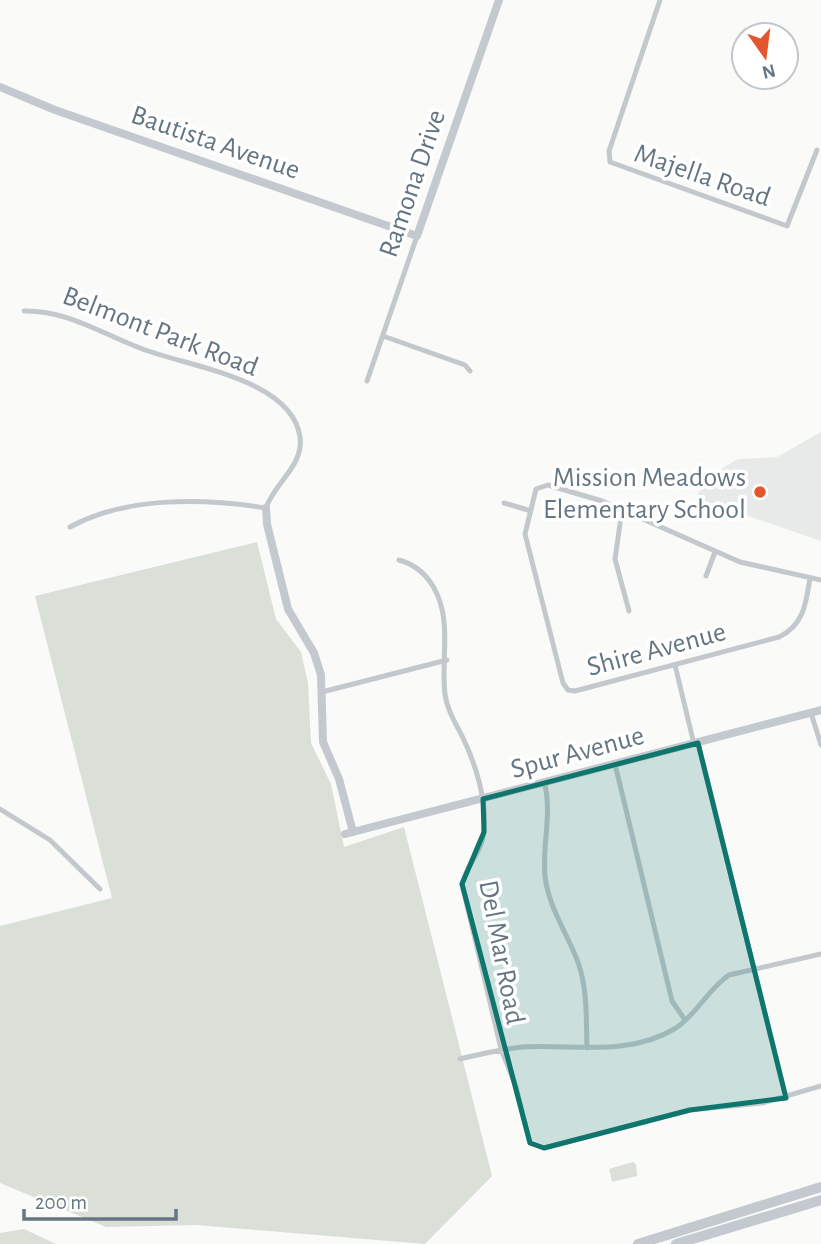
<svg xmlns="http://www.w3.org/2000/svg" width="821" height="1244" viewBox="0 0 821 1244" font-family="'Alegreya Sans',sans-serif">
  <rect width="100%" height="100%" fill="#fafaf8"/>
  <path fill="#e8e9e9" d="M 821,432 L 821,541 L 696,498 L 702,486 L 724,467 L 738,459 L 777,457 Z"/>
  <path fill="#dadfd7" d="M 257,542 L 276,619 L 301,652 L 308,683 L 311,743 L 331,784 L 344,847 L 404,827 L 492,1176 L 425,1244 L 196,1225 L 106,1227 L 0,1183 L 0,926 L 112,898 L 35,596 Z
    M 633,1162 L 636,1164 L 637,1176 L 612,1182 L 609,1169 Z
    M 24,1229 L 56,1244 L 0,1244 L 0,1233 Z"/>
  <g fill="none" stroke-linecap="round" stroke-linejoin="round">
    <path stroke="#c3c8cc" stroke-width="5" d="M 660,0 L 609,151 L 610,162 L 787,226 L 817,150
      M 24,311 C 66,310 101,333 140,348 C 184,366 292,378 300,437 C 304,466 274,483 266,508 C 205,498 126,496 70,527
      M 383,336 L 465,365 L 470,371
      M 367,381 L 417,236
      M 504,503 L 528,510
      M 622,510 L 615,559 L 629,611
      M 399,560 C 417,565 429,576 437,594 C 451,625 441,661 445,694 C 447,710 456,724 463,738 C 476,765 487,801 484,831 C 483,851 466,865 462,884 L 501,1049 L 516,1087 L 530,1143 L 544,1148 L 690,1110 L 762,1103 L 821,1086
      M 706,576 L 715,552
      M 810,578 C 806,603 804,625 779,637 L 575,691 L 568,690 L 563,683 L 525,534 L 536,489 L 548,485 L 602,501 L 740,562 L 821,580
      M 675,665 L 694,744
      M 322,692 L 447,660
      M 811,713 L 821,745
      M 698,743 L 786,1098
      M 615,764 L 672,1001 L 685,1020
      M 545,784 C 552,816 542,844 545,876 C 548,905 565,930 576,957 C 588,986 586,1017 587,1048
      M 0,809 L 50,840 L 100,889
      M 460,1059 C 481,1054 501,1049 523,1047 C 575,1044 628,1057 676,1028 C 697,1014 708,989 729,975 L 821,954"/>
    <path stroke="#c3c9ce" stroke-width="8" d="M 0,87 L 55,110 L 417,236 L 499,0
      M 266,508 L 267,524 L 288,609 L 314,653 L 321,675 L 323,742 L 339,779 L 353,832
      M 345,834 L 821,710"/>
    <path stroke="#c3c9ce" stroke-width="10" d="M 638,1244 L 821,1187
      M 676,1244 L 821,1200"/>
  </g>
  <path fill="#0f766e" fill-opacity="0.2" stroke="#0f766e" stroke-width="5" stroke-linejoin="round" d="M 698,743 L 786,1098 L 690,1110 L 544,1148 L 530,1143 L 462,884 L 484,832 L 483,799 Z"/>
  <circle fill="#e4572e" stroke="#fff" stroke-width="2.5" cx="760" cy="492" r="7"/>
  <g text-anchor="middle" stroke-width="7" stroke-linejoin="round" paint-order="stroke">
    <g font-size="28" fill="#657683" stroke="#fff">
      <text transform="translate(216 141) rotate(19)" y="10">Bautista Avenue</text>
      <text transform="translate(703 174) rotate(19)" y="10">Majella Road</text>
      <text transform="translate(411 183) rotate(-71)" y="10">Ramona Drive</text>
      <text transform="translate(161 330) rotate(21)" y="10">Belmont Park Road</text>
      <text transform="translate(656 648) rotate(-15)" y="10">Shire Avenue</text>
      <text transform="translate(577 751) rotate(-15)" y="10">Spur Avenue</text>
      <text transform="translate(503 952) rotate(79)" y="10">Del Mar Road</text>
    </g>
    <g font-size="28" fill="#657683" stroke="#fff" text-anchor="end">
      <text x="746" y="486">Mission Meadows<tspan x="746" dy="32">Elementary School</tspan></text>
    </g>
  </g>
  <g transform="translate(765 56) rotate(166)"><circle r="33" fill="#ffffff" stroke="#c1c8cd" stroke-width="2"/>
  <path d="M0-5L12 26L0 18L-12 26Z" fill="#e4572e"/>
  <text y="-10" font-size="19" font-weight="bold" text-anchor="middle" fill="#657683">N</text>
  </g>
  <path d="M24 1209v10h152v-10" fill="none" stroke="#657683" stroke-width="3.5"/>
  <text x="35" y="1209" font-size="21" fill="#657683" stroke="#ffffff" stroke-width="5" paint-order="stroke">200 m</text>
</svg>
